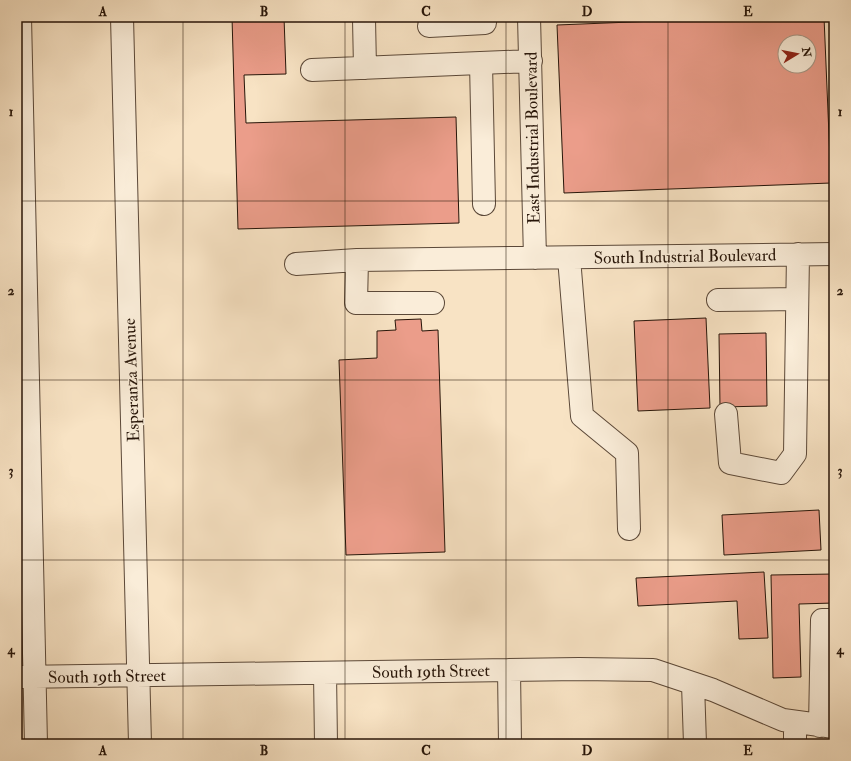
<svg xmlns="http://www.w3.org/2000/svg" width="851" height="761" viewBox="0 0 851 761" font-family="'IM FELL Double Pica',serif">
  <rect width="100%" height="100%" fill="#f8e3c4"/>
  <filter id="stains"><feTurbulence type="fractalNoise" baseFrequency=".005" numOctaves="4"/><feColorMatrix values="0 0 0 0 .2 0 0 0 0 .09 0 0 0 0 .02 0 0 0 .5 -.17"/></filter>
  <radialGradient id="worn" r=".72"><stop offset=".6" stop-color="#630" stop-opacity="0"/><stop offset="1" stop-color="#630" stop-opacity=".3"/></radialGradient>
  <path fill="#eb9d8a" stroke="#271509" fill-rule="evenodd" d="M 232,17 L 284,17 L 286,74 L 244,75 L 246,123 L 456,117 L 459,223 L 238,229 Z
    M 754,17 L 824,17 L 831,183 L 564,193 L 557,25 ZM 785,42 L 809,42 L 809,66 L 785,66 Z
    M 706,318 L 710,408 L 638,411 L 634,321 Z
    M 421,319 L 422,331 L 438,330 L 445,552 L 346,555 L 339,360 L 377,358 L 377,331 L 396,330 L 395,320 Z
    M 766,333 L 767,406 L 720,407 L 719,334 Z
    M 819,510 L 821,550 L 724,555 L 722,515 Z
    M 764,572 L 768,638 L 739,639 L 737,601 L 638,606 L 636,578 Z
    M 834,574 L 834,603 L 799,604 L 801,677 L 773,678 L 771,575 Z"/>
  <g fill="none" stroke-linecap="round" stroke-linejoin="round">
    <g stroke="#5b4838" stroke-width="24">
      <path id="minor" d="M 20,17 L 36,744
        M 122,17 L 140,744
        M 529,17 L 535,258
        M 364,19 L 365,68
        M 429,26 L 485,23 L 484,17
        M 481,63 L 484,204
        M 312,70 L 531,61
        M 569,258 L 582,416 L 627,453 L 629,529
        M 357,260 L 356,303 L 433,303
        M 296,264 L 357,260 L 834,254
        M 718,300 L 797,299
        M 726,414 L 730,463 L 781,473 L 795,454 L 798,254
        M 509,670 L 510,744
        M 325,673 L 326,744
        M 17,677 L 579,669 L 653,670 L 713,690 L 783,720 L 834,727
        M 693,684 L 695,744
        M 795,722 L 795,744
        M 820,726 L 822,620 L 834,620"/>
    </g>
    <use href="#minor" stroke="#faedd9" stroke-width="22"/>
  </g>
  <path fill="none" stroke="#271509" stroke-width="1" stroke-opacity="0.55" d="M 183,17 L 183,744M 345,17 L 345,744M 506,17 L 506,744M 668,17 L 668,744M 17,201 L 834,201M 17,380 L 834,380M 17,560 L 834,560"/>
  <g text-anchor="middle" stroke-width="3" stroke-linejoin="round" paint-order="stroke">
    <g font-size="17" fill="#271509" stroke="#faedd9">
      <text transform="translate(532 138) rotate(-91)" y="6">East Industrial Boulevard</text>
      <text transform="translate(685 256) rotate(-1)" y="6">South Industrial Boulevard</text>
      <text transform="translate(131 380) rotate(-92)" y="6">Esperanza Avenue</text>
      <text transform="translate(431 671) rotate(-1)" y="6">South 19th Street</text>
      <text transform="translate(107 676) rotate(-1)" y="6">South 19th Street</text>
    </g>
  </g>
  <rect width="851" height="761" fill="none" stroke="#f8e3c4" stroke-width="44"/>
  <g transform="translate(797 54) rotate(80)"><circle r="19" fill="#faedd9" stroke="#a69786"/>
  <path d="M0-3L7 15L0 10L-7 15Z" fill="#8f2418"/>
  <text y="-6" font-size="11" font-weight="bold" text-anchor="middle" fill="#271509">N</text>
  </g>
  <rect x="22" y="22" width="807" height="717" fill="none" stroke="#271509" stroke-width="1.5"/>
  <g font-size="13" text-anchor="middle" font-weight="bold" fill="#271509">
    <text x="103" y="16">A</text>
    <text x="264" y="16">B</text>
    <text x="426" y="16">C</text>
    <text x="587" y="16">D</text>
    <text x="748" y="16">E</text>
    <text x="11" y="116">1</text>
    <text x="840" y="116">1</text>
    <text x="11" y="295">2</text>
    <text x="840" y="295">2</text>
    <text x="11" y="475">3</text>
    <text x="840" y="475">3</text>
    <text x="11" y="654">4</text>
    <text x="840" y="654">4</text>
    <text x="103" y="755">A</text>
    <text x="264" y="755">B</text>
    <text x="426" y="755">C</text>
    <text x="587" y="755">D</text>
    <text x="748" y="755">E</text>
  </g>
  <rect width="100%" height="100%" filter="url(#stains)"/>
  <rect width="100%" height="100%" fill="url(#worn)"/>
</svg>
